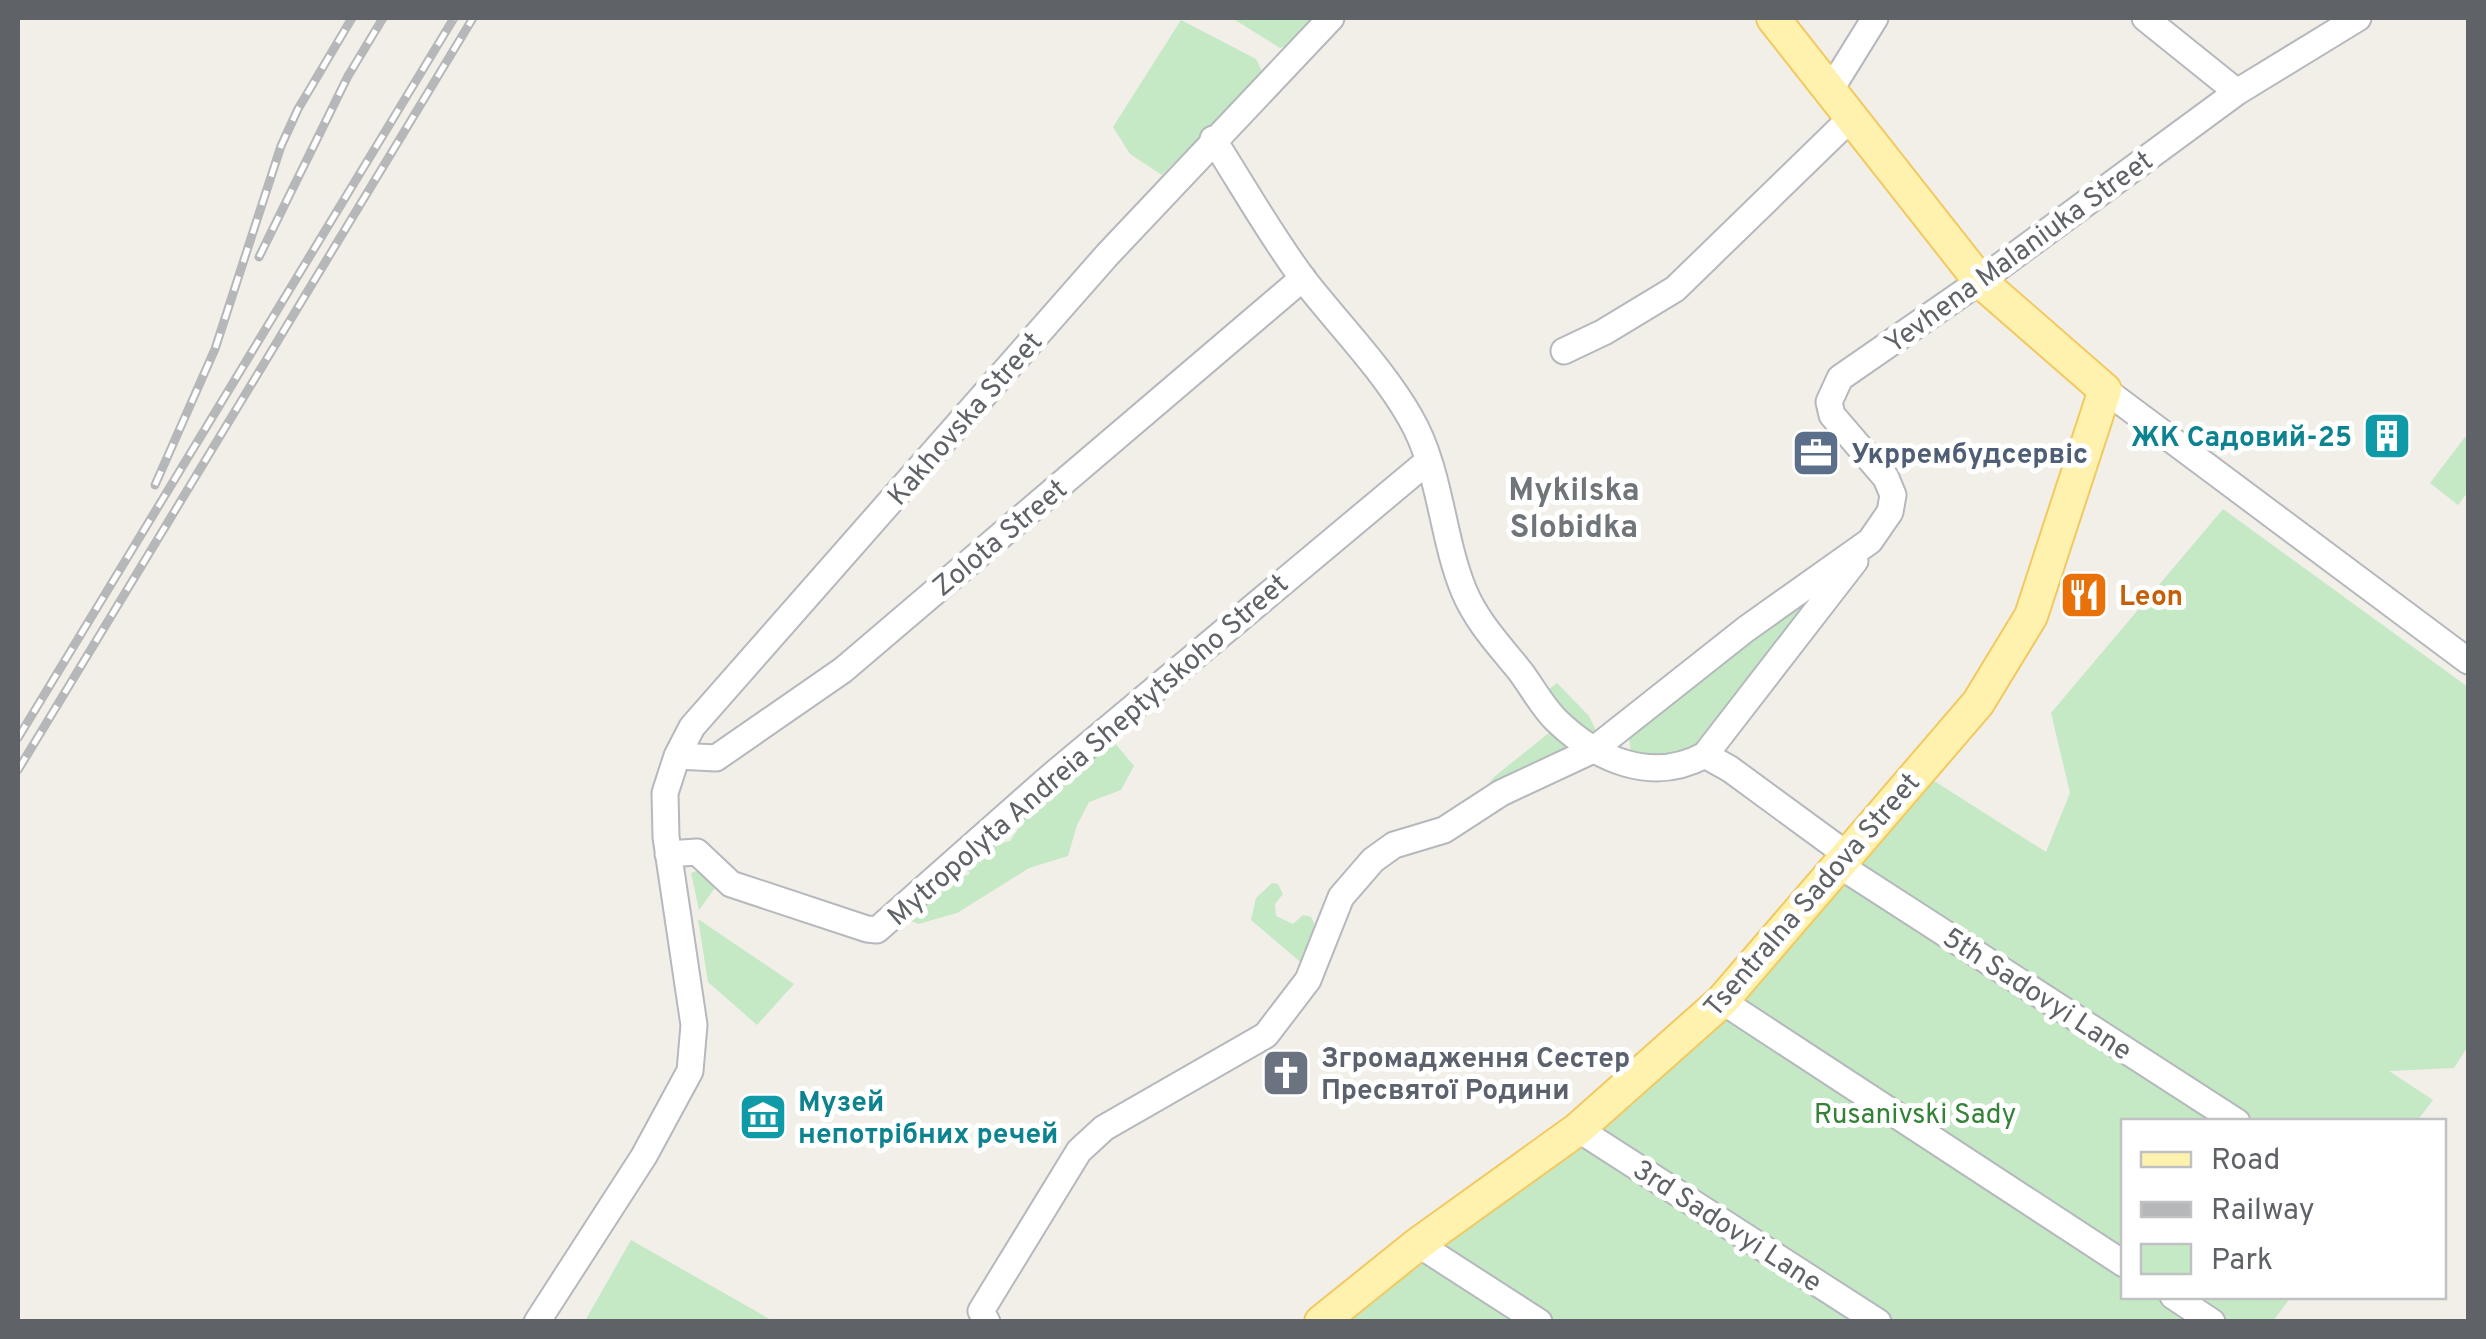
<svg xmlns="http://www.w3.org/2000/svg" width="2486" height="1339" viewBox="0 0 2486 1339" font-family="Overpass,sans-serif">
  <rect width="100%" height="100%" fill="#f1efe8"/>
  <path fill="#c5e8c5" d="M 1232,18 L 1318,18 L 1293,44 L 1280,48 Z
    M 1181,20 L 1256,59 L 1263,73 L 1162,175 L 1130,154 L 1113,127 Z
    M 2465,437 L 2468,439 L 2468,492 L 2458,505 L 2430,483 Z
    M 2223,509 L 2468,687 L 2468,1046 L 2454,1068 L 2389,1071 L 2433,1100 L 2417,1121 L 2124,1122 L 2124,1296 L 2291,1297 L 2273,1321 L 1339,1322 L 1589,1131 L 1931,779 L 2046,852 L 2070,793 L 2051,713 Z
    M 1840,572 L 1699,746 C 1674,756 1657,761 1631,752 L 1629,737 L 1640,723 Z
    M 1557,683 L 1589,716 L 1598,735 L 1588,738 L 1555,704 L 1549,689 Z
    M 1550,732 L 1562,736 L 1566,754 L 1491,792 L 1486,787 L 1494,777 Z
    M 1113,741 L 1134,766 L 1121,790 L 1089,802 L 1077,825 L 1068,856 L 1029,868 L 957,913 L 918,924 L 903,917 L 944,884 L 970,874 L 964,864 L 987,847 L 1010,841 L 1020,826 L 1015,817 L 1058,779 L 1076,776 L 1096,746 Z
    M 710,867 L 722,878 L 699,910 L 691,873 Z
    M 1272,883 L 1278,884 L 1283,894 L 1275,904 L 1276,916 L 1293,924 L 1303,915 L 1311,917 C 1322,936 1313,947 1304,965 L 1251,920 L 1256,898 Z
    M 698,919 L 794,984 L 757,1025 L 708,982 Z
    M 631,1240 L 773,1321 L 585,1321 Z"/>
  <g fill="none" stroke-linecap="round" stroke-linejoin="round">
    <g stroke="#b5b8bc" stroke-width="29">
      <path id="minor" d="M 2145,18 L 2237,92
        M 1831,89 L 1875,18
        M 1213,139 C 1243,186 1271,236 1304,280 C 1339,325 1381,367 1410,417 C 1441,470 1441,535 1464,591 C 1477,622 1499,645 1520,671 C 1532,687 1542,706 1556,720 C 1597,760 1652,784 1705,755 L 1730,769 L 1846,854
        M 1564,351 L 1604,332 L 1675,289 L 1853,116
        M 2105,390 L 2468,661
        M 1705,755 L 1855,561
        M 677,756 L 716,758 L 843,670 L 1303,278
        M 668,854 L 697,852 L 731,884 L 867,929 L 877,930 L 1049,778 L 1428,461
        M 1839,865 L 2237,1122
        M 1722,1001 L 2124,1264
        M 1578,1129 L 1878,1322
        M 1418,1244 L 1539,1322
        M 2173,1296 L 2212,1322
        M 537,1322 L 644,1156 L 690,1071 L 694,1025 L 666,837 L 665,793 L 677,756 L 692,727 L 1108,254 L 1331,18
        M 987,1322 L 981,1311 L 1079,1151 L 1104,1128 L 1266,1035 L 1308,980 L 1341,897 L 1373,860 L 1394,845 L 1444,830 L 1501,793 L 1593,750 L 1746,629 L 1870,541 L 1890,512 L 1893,495 L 1886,478 L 1832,415 L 1829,402 L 1840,378 L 1980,281 L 2237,92 L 2358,18"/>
    </g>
    <g stroke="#f2c960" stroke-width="36">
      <path id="major" d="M 1321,1322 L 1418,1244 L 1578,1129 L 1722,1001 L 1978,703 L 2031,616 L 2105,390 L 1980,281 L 1773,18"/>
    </g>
    <use href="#minor" stroke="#fff" stroke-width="25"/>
    <use href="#major" stroke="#fff2af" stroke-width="32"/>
    <g stroke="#b6b7b8" stroke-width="9">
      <path id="rail" d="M 259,257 L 348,76 L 383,18
        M 155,485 L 215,349 L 281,146 L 298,109 L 352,18
        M 18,738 L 454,18
        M 18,770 L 473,18"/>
    </g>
    <use href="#rail" stroke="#fff" stroke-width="5" stroke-dasharray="15" stroke-linecap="butt"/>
  </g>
  <defs>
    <g id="building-square" transform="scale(2.5)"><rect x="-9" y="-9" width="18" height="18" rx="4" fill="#0f9aa8" stroke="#fff"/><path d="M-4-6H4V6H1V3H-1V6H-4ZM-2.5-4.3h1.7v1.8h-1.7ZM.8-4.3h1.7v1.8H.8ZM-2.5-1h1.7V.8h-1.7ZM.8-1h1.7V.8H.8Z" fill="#fff"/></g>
    <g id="office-square" transform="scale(2.5)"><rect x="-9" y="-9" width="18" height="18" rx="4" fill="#5c6f8a" stroke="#fff"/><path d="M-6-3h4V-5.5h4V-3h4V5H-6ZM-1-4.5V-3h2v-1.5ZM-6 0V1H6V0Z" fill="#fff"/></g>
    <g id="restaurant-square" transform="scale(2.5)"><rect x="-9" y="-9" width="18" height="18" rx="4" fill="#e8710a" stroke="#fff"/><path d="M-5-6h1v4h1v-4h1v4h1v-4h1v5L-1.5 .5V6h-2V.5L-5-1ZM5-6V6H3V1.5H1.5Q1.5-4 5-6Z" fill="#fff"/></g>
    <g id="church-square" transform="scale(2.5)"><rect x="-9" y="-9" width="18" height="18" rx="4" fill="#6b7280" stroke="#fff"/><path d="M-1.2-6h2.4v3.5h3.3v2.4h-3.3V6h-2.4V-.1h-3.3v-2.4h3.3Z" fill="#fff"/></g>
    <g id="museum-square" transform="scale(2.5)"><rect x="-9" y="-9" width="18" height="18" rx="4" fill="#0f9aa8" stroke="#fff"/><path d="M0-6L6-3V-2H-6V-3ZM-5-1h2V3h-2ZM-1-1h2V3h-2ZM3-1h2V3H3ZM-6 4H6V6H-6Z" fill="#fff"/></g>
  </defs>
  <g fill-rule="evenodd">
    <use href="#building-square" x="2387" y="436"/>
    <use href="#office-square" x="1816" y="453"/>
    <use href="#restaurant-square" x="2084" y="595"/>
    <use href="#church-square" x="1286" y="1073"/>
    <use href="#museum-square" x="763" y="1117"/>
  </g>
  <g text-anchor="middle" stroke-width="10" stroke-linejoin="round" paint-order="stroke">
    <g font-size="28" fill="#5f6368" stroke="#fff">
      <text transform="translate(2018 251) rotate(-36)" y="10">Yevhena Malaniuka Street</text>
      <text transform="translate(964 418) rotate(-49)" y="10">Kakhovska Street</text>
      <text transform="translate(999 537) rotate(-40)" y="10">Zolota Street</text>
      <text transform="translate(1087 749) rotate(-41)" y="10">Mytropolyta Andreia Sheptytskoho Street</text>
      <text transform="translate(1811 894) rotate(-49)" y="10">Tsentralna Sadova Street</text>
      <text transform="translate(2038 993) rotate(33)" y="10">5th Sadovyi Lane</text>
      <text transform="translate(1728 1225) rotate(33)" y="10">3rd Sadovyi Lane</text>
    </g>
    <g font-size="28" font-weight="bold" fill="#0d838f" stroke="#fff" text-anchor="end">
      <text x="2352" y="446">ЖК Садовий-25</text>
      <text x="798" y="1111" text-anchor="start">Музей<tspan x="798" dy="32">непотрібних речей</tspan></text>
    </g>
    <g font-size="28" font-weight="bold" fill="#4e5e75" stroke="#fff" text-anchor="start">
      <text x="1851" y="463">Укррембудсервіс</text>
    </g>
    <g font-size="28" font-weight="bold" fill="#c56008" stroke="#fff" text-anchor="start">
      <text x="2119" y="605">Leon</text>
    </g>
    <g font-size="28" font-weight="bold" fill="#5b616d" stroke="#fff" text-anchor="start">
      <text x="1321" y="1067">Згромадження Сестер<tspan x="1321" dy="32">Пресвятої Родини</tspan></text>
    </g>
    <g font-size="28" fill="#348238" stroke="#fff">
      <text x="1915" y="1123">Rusanivski Sady</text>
    </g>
    <g font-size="32" font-weight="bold" fill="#70757a" stroke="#fff">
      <text x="1574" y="500">Mykilska<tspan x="1574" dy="37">Slobidka</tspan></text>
    </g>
  </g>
  <rect width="2486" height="1339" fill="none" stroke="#5f6368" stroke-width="40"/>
  <rect x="2121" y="1119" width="325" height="180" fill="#ffffff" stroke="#bfc1c3" stroke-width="2.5"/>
  <rect x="2141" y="1152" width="50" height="15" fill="#fff2af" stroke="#bfc1c3" stroke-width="2.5"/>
  <text x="2211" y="1169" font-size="30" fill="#5f6368">Road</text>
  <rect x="2141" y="1202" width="50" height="15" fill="#b6b7b8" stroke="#bfc1c3" stroke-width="2.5"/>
  <text x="2211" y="1219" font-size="30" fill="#5f6368">Railway</text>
  <rect x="2141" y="1244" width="50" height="30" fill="#c5e8c5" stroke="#bfc1c3" stroke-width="2.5"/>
  <text x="2211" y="1269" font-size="30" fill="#5f6368">Park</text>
</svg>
